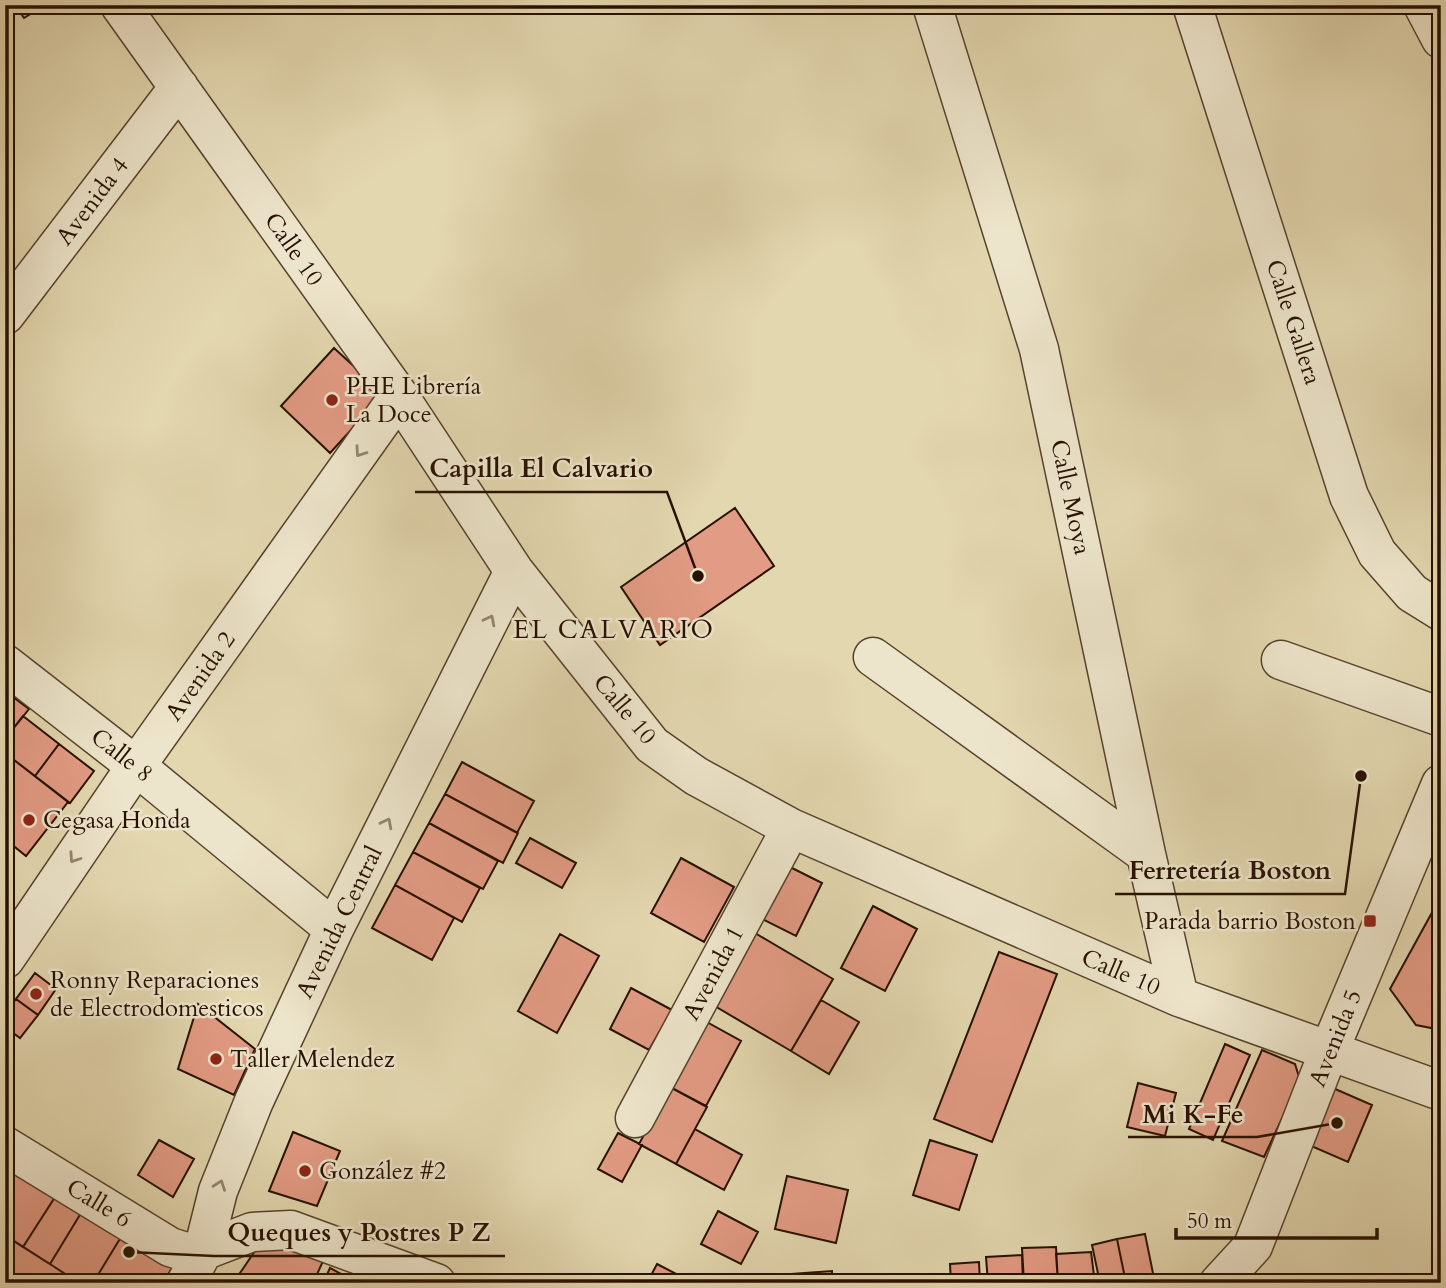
<svg xmlns="http://www.w3.org/2000/svg" width="1446" height="1288" viewBox="0 0 1446 1288" font-family="Cardo,serif">
  <rect width="100%" height="100%" fill="#e3d7af"/>
  <filter id="stains"><feTurbulence type="fractalNoise" baseFrequency=".00286" numOctaves="4"/><feColorMatrix values="0 0 0 0 .2 0 0 0 0 .09 0 0 0 0 .02 0 0 0 .5 -.17"/></filter>
  <radialGradient id="worn" r=".72"><stop offset=".6" stop-color="#630" stop-opacity="0"/><stop offset="1" stop-color="#630" stop-opacity=".3"/></radialGradient>
  <path fill="#e29b84" stroke="#271000" stroke-width="2" d="M 15,5 L 45,5 L 24,18 Z
    M 334,348 L 384,394 L 330,453 L 281,406 Z
    M 735,508 L 774,566 L 660,645 L 621,587 Z
    M 5,691 L 29,709 L 5,739 Z
    M 23,716 L 59,744 L 35,776 L 5,753 L 5,739 Z
    M 59,744 L 94,771 L 70,803 L 35,776 Z
    M 5,753 L 68,802 L 26,856 L 5,839 Z
    M 462,762 L 534,801 L 517,833 L 445,794 Z
    M 445,794 L 518,833 L 503,863 L 429,823 Z
    M 429,823 L 498,861 L 483,889 L 413,852 Z
    M 530,838 L 576,863 L 562,888 L 516,863 Z
    M 413,852 L 480,888 L 462,922 L 395,885 Z
    M 681,858 L 734,887 L 704,942 L 651,913 Z
    M 788,866 L 822,883 L 796,936 L 762,919 Z
    M 395,885 L 454,918 L 432,960 L 372,928 Z
    M 1440,898 L 1441,899 L 1441,1030 L 1416,1025 L 1390,989 Z
    M 873,906 L 917,929 L 885,991 L 841,968 Z
    M 755,933 L 833,979 L 791,1051 L 713,1005 Z
    M 560,934 L 599,956 L 557,1033 L 518,1011 Z
    M 999,952 L 1057,974 L 992,1142 L 934,1119 Z
    M 35,973 L 56,989 L 38,1015 L 16,999 Z
    M 631,988 L 672,1010 L 649,1050 L 610,1029 Z
    M 16,999 L 38,1015 L 20,1038 L 5,1027 L 5,1013 Z
    M 821,1000 L 859,1022 L 829,1074 L 791,1051 Z
    M 198,1004 L 255,1049 L 234,1095 L 178,1069 Z
    M 705,1021 L 741,1041 L 706,1106 L 670,1087 Z
    M 1225,1044 L 1250,1055 L 1213,1140 L 1189,1129 Z
    M 1262,1050 L 1295,1064 L 1300,1080 L 1264,1157 L 1222,1141 Z
    M 1138,1083 L 1176,1093 L 1165,1136 L 1127,1127 Z
    M 1326,1085 L 1372,1105 L 1348,1162 L 1302,1142 Z
    M 670,1087 L 707,1107 L 676,1164 L 639,1144 Z
    M 695,1129 L 742,1155 L 724,1190 L 676,1164 Z
    M 293,1132 L 340,1151 L 317,1206 L 269,1191 Z
    M 618,1133 L 642,1145 L 622,1182 L 598,1169 Z
    M 159,1140 L 194,1159 L 173,1197 L 138,1175 Z
    M 930,1140 L 977,1155 L 959,1210 L 913,1195 Z
    M 5,1166 L 55,1197 L 23,1247 L 5,1235 Z
    M 787,1176 L 848,1190 L 836,1243 L 775,1229 Z
    M 55,1197 L 81,1213 L 50,1264 L 23,1247 Z
    M 718,1211 L 758,1232 L 741,1264 L 701,1244 Z
    M 81,1213 L 121,1237 L 93,1283 L 79,1283 L 50,1264 Z
    M 1145,1234 L 1155,1283 L 1126,1283 L 1117,1239 Z
    M 5,1235 L 50,1264 L 79,1283 L 5,1283 Z
    M 121,1237 L 172,1268 L 163,1283 L 93,1283 Z
    M 278,1239 L 324,1259 L 313,1283 L 258,1283 L 240,1273 L 255,1251 Z
    M 1117,1239 L 1126,1283 L 1100,1283 L 1092,1245 Z
    M 1056,1247 L 1058,1283 L 1024,1283 L 1022,1248 Z
    M 1091,1252 L 1095,1283 L 1058,1283 L 1056,1254 Z
    M 1022,1255 L 1023,1283 L 988,1283 L 986,1257 Z
    M 979,1262 L 980,1283 L 951,1283 L 950,1264 Z
    M 657,1264 L 686,1279 L 684,1283 L 647,1283 Z
    M 330,1268 L 358,1283 L 323,1283 Z
    M 832,1271 L 832,1283 L 777,1283 L 778,1275 Z
    M 871,1274 L 871,1283 L 839,1283 L 839,1275 Z"/>
  <g fill="none" stroke-linecap="round" stroke-linejoin="round">
    <g stroke="#56422c" stroke-width="41">
      <path id="minor" d="M 120,5 L 399,396 L 514,571 L 652,745 L 696,776 L 791,828 L 1179,997 L 1441,1091
        M 932,5 L 1039,349 L 1146,854 L 1179,997
        M 1192,5 L 1349,496 L 1377,553 L 1412,593 L 1441,611
        M 1423,5 L 1441,39
        M 5,315 L 179,87
        M 873,657 L 1146,854
        M 1281,660 L 1441,717
        M 5,664 L 136,766 L 334,929
        M 5,959 L 136,766 L 399,396
        M 635,1118 L 791,828
        M 5,1146 L 170,1247 L 186,1252 L 203,1251 L 252,1232 L 291,1230 L 436,1283
        M 186,1283 L 203,1251 L 218,1191 L 254,1101 L 334,929 L 514,571
        M 1219,1283 L 1253,1246 L 1329,1051 L 1441,784"/>
    </g>
    <use href="#minor" stroke="#ede5cb" stroke-width="38"/>
  </g>
  <defs><path id="oneway-chevron" d="M-2-3.5L2.5 0L-2 3.5" fill="none" stroke-width="1.6" stroke-linecap="round" stroke-linejoin="round" transform="scale(1.75)"/></defs>
  <g stroke="#948570">
    <use href="#oneway-chevron" transform="translate(360 452) rotate(125)"/>
    <use href="#oneway-chevron" transform="translate(490 620) rotate(-63)"/>
    <use href="#oneway-chevron" transform="translate(387 823) rotate(-63)"/>
    <use href="#oneway-chevron" transform="translate(74 858) rotate(124)"/>
    <use href="#oneway-chevron" transform="translate(220 1185) rotate(-70)"/>
  </g>
  <g fill="#8f2418" stroke="#ede5cb" stroke-width="2.5">
    <circle cx="332" cy="400" r="7"/>
    <circle cx="29" cy="820" r="7"/>
    <rect x="1363" y="914" width="14" height="14" rx="3.5"/>
    <circle cx="36" cy="994" r="7"/>
    <circle cx="216" cy="1059" r="7"/>
    <circle cx="305" cy="1171" r="7"/>
  </g>
  <g text-anchor="middle" stroke-width="5" stroke-linejoin="round" paint-order="stroke">
    <g font-size="24" fill="#271000" stroke="#ede5cb">
      <text transform="translate(92 201) rotate(-53)" y="8">Avenida 4</text>
      <text transform="translate(294 249) rotate(55)" y="8">Calle 10</text>
      <text transform="translate(1294 322) rotate(72)" y="8">Calle Gallera</text>
      <text transform="translate(1071 497) rotate(78)" y="8">Calle Moya</text>
      <text transform="translate(200 676) rotate(-55)" y="8">Avenida 2</text>
      <text transform="translate(625 709) rotate(50)" y="8">Calle 10</text>
      <text transform="translate(122 755) rotate(38)" y="8">Calle 8</text>
      <text transform="translate(339 922) rotate(-64)" y="8">Avenida Central</text>
      <text transform="translate(1121 972) rotate(23)" y="8">Calle 10</text>
      <text transform="translate(713 973) rotate(-62)" y="8">Avenida 1</text>
      <text transform="translate(1335 1038) rotate(-68)" y="8">Avenida 5</text>
      <text transform="translate(99 1203) rotate(31)" y="8">Calle 6</text>
    </g>
    <g font-size="24" fill="#271000" stroke="#ede5cb" text-anchor="start">
      <text x="346" y="394">PHE Librería<tspan x="346" dy="28">La Doce</tspan></text>
      <text x="43" y="828">Cegasa Honda</text>
      <text x="1356" y="929" text-anchor="end">Parada barrio Boston</text>
      <text x="50" y="988">Ronny Reparaciones<tspan x="50" dy="28">de Electrodomesticos</tspan></text>
      <text x="230" y="1067">Taller Melendez</text>
      <text x="319" y="1179">González #2</text>
    </g>
    <g font-size="26" letter-spacing="2" fill="#271000" stroke="#ede5cb">
      <text x="614" y="638">EL CALVARIO</text>
    </g>
  </g>
  <path fill="none" stroke="#271000" stroke-width="2.5" d="M698 576L667 492H415M1361 776L1345 894H1115M1337 1123L1257 1137H1128M129 1252L214 1256H505"/>
  <g fill="#271000" stroke="#ede5cb" stroke-width="2.5">
    <circle cx="698" cy="576" r="7"/>
    <circle cx="1361" cy="776" r="7"/>
    <circle cx="1337" cy="1123" r="7"/>
    <circle cx="129" cy="1252" r="7"/>
  </g>
  <g font-size="26" text-anchor="middle" font-weight="bold" fill="#271000" stroke="#ede5cb" stroke-width="5" stroke-linejoin="round" paint-order="stroke">
    <text x="541" y="477">Capilla El Calvario</text>
    <text x="1230" y="879">Ferretería Boston</text>
    <text x="1193" y="1123">Mi K-Fe</text>
    <text x="359" y="1241">Queques y Postres P Z</text>
  </g>
  <rect width="1446" height="1288" fill="none" stroke="#e3d7af" stroke-width="28"/>
  <rect x="7" y="7" width="1432" height="1274" fill="none" stroke="#271000" stroke-width="3.5"/>
  <rect x="14" y="14" width="1418" height="1260" fill="none" stroke="#271000" stroke-width="2"/>
  <path d="M1176 1228v10h201v-10" fill="none" stroke="#271000" stroke-width="3.5"/>
  <text x="1187" y="1228" font-size="21" fill="#271000" stroke="#ede5cb" stroke-width="5" paint-order="stroke">50 m</text>
  <rect width="100%" height="100%" filter="url(#stains)"/>
  <rect width="100%" height="100%" fill="url(#worn)"/>
</svg>
